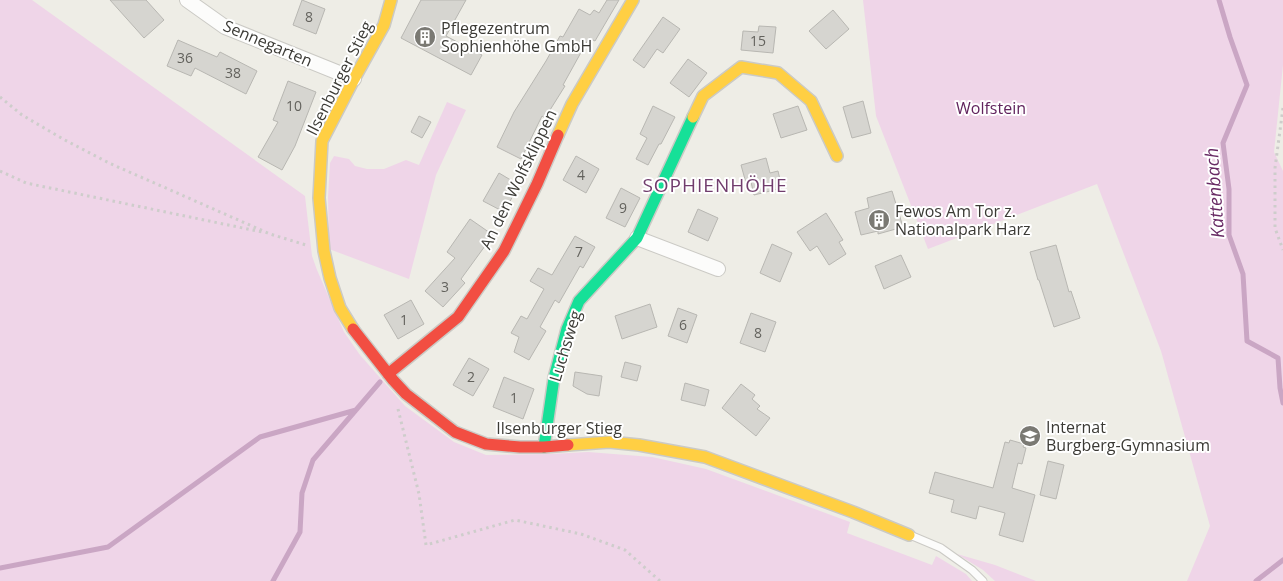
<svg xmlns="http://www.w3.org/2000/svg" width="1283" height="581" viewBox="0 0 1283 581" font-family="'Open Sans',sans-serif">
  <rect width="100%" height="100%" fill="#eeede6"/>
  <path fill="#efd5e8" d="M 0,0 L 32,0 L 305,196 L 312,256 L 317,270 L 344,332 L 360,355 L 405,406 L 454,442 L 486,455 L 550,454 L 588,452 L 652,457 L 706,469 L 850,522 L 847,533 L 932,565 L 936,556 L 966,574 L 972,581 L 0,581 Z
    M 863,0 L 1283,0 L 1283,65 L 1274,152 L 1283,171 L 1283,581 L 1187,581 L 1210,526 L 1161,351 L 1097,184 L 928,249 L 876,116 Z
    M 447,102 L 466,110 L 436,175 L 409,279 L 329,249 L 328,197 L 330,163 L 334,156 L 349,159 L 355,166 L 367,169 L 384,169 L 406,160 L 419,165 Z
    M 957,554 L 995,565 L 1036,581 L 995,581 L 983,570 Z"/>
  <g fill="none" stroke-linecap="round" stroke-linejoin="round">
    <path stroke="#caa6c4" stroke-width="5" d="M 1219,0 L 1230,37 L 1247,85 L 1223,143 L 1229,189 L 1229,235 L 1243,274 L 1247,341 L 1278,358 L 1280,388 L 1283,403
      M 0,568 L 108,547 L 260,437 L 356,410
      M 273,581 L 300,532 L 302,493 L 313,460 L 380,382
      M 1256,581 L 1283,560"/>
  </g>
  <path fill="#d6d5d0" stroke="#b8b7b2" d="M 110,0 L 146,0 L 164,20 L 144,38 Z
    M 302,0 L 325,9 L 316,34 L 293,25 Z
    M 421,0 L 466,0 L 446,36 L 482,55 L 471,75 L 401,38 Z
    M 607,0 L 619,0 L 595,41 L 589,38 L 563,85 L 565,86 L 545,118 L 542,116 L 521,159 L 497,147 L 514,112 L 546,61 L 560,36 L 563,37 L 579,9 L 590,15 L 594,10 L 599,13 Z
    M 833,10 L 849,29 L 826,49 L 809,31 Z
    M 663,17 L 680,29 L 663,53 L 657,49 L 644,68 L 633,60 Z
    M 759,26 L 776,27 L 773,53 L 741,50 L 743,31 L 758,32 Z
    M 178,40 L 217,57 L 220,52 L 257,71 L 246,94 L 195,68 L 191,76 L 167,66 Z
    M 688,59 L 707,73 L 689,97 L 670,83 Z
    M 288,81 L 316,92 L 295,146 L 282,170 L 258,157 L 278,122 L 273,120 Z
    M 863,101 L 871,133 L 852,138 L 843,107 Z
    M 653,106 L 675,117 L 661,144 L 659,144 L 648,165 L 636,159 L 647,138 L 640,134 Z
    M 798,106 L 807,130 L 781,138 L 773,114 Z
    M 419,116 L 431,122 L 422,138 L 411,132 Z
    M 576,156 L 599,169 L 586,193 L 563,180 Z
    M 766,158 L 770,173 L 778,171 L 782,188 L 754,195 L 751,182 L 746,183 L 741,165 Z
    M 499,173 L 519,185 L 504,212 L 483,201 Z
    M 621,188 L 640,198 L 625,227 L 606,218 Z
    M 892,191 L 903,227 L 878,234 L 878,231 L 861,235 L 855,212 L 869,208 L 867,198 Z
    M 698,209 L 718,218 L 708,241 L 688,232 Z
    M 826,213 L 843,240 L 839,242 L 846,254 L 829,265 L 817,246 L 810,251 L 797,232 Z
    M 470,219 L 493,235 L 461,279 L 465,283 L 443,307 L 425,291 L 455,258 L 447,252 Z
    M 575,236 L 595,247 L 583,268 L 580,266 L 559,303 L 555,300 L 540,327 L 546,331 L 529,360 L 514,352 L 519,337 L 511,333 L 521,316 L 527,319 L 544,289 L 530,281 L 538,268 L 552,275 Z
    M 772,244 L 792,253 L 780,282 L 760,273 Z
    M 1056,245 L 1069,292 L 1071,291 L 1080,318 L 1054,327 L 1039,280 L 1038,280 L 1030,252 Z
    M 901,255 L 911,277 L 884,289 L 875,266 Z
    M 411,300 L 424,324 L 398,339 L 384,315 Z
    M 650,304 L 657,327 L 622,339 L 615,316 Z
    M 678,308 L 697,315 L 687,343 L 668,336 Z
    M 751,313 L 776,322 L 765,352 L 740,343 Z
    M 469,358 L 489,369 L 473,396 L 453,385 Z
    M 625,362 L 641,366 L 637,381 L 621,377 Z
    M 575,372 L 602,376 L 599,396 L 587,394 L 573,386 Z
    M 504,377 L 534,389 L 523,419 L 493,407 Z
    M 685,383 L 709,390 L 705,406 L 681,400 Z
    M 741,384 L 755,395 L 752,399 L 760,406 L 757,409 L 770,418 L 756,436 L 722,408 Z
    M 1010,440 L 1024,444 L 1023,447 L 1026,448 L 1022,464 L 1018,463 L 1012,488 L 1035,495 L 1023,542 L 999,535 L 1005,513 L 979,506 L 976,519 L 951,512 L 954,500 L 929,493 L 935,472 L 993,488 L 1005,442 L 1009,443 Z
    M 1048,461 L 1064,465 L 1056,499 L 1040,495 Z"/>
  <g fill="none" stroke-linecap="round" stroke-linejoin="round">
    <g stroke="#cbcac5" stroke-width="9">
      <path id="lane" d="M 910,535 L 941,548 L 972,570 L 983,581"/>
    </g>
    <g stroke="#cbcac5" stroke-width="16">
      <path id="street" d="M 187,0 L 225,27 L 354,79
        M 637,238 L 718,269"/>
    </g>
    <g stroke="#cbcac5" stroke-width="14">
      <path id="fast" d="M 544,447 L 554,378 L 567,329 L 579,301 L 637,238 L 693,117"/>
    </g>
    <g stroke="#cbcac5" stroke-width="14">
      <path id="slow" d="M 693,117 L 703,96 L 741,67 L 778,73 L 811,101 L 837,156
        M 558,135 L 572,104 L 633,0
        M 353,329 L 340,308 L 330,278 L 324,251 L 319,198 L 322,141 L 354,79 L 384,25 L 391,0
        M 568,445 L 609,442 L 639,445 L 705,457 L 853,512 L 909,535"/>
    </g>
    <g stroke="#cbcac5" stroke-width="14">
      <path id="jam" d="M 353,329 L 393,380 L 406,394 L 455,432 L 486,444 L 520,447 L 544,447 L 568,445
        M 388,374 L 458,317 L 504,251 L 537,184 L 558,135"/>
    </g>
    <path stroke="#cecdcb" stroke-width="3" stroke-dasharray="2.5 4" stroke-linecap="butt" d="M 0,97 L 22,115 L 63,139 L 109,163 L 270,234 L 306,245
      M 1283,108 L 1275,168 L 1275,228 L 1283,250
      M 0,171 L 26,183 L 262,232
      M 398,409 L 419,494 L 426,545 L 515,520 L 581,534 L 625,550 L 660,581"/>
    <use href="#lane" stroke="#fcfcfb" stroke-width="7"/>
    <use href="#street" stroke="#fcfcfb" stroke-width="14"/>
    <use href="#fast" stroke="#16e098" stroke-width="11"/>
    <use href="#slow" stroke="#ffcf43" stroke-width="11"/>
    <use href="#jam" stroke="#f24e42" stroke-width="11"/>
  </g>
  <defs>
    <g id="building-disc" transform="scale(1.125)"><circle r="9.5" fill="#7a7973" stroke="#fff"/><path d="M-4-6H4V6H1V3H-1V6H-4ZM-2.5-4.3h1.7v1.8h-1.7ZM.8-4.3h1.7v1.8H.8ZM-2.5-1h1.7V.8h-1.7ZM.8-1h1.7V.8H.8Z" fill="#fff"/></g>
    <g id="school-disc" transform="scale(1.125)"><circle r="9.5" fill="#7a7973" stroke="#fff"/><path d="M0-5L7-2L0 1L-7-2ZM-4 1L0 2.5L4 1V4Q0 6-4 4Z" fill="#fff"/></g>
  </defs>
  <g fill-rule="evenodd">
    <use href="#building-disc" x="425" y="37"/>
    <use href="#building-disc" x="879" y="220"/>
    <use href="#school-disc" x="1030" y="436"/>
  </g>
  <g text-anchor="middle" stroke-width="4" stroke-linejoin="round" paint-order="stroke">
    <g font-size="14" fill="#63625d">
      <text x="309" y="22">8</text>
      <text x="758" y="46">15</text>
      <text x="185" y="63">36</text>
      <text x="233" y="78">38</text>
      <text x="294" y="111">10</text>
      <text x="581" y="180">4</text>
      <text x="623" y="213">9</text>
      <text x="579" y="257">7</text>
      <text x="445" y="292">3</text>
      <text x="404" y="325">1</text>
      <text x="683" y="330">6</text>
      <text x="758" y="338">8</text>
      <text x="471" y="382">2</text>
      <text x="514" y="403">1</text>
    </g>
    <g font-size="16" fill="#3b3a35" stroke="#fff" text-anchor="start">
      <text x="441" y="34">Pflegezentrum<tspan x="441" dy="18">Sophienhöhe GmbH</tspan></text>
      <text x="895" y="217">Fewos Am Tor z.<tspan x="895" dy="18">Nationalpark Harz</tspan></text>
      <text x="1046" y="433">Internat<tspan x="1046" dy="18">Burgberg-Gymnasium</tspan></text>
    </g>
    <g font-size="16" fill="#3b3a35" stroke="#fff">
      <text transform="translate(268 43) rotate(23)" y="6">Sennegarten</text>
      <text transform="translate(339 78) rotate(-63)" y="6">Ilsenburger Stieg</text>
      <text transform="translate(518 179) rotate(-64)" y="6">An den Wolfsklippen</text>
      <text transform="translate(565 346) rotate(-73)" y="6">Luchsweg</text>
      <text x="559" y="434">Ilsenburger Stieg</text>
    </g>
    <g font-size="16" fill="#61235d" stroke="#fff">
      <text x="991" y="114">Wolfstein</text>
    </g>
    <g font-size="18" font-style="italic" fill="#682a64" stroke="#fff">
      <text transform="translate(1215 193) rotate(-94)" y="6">Kattenbach</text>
    </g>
    <g font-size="19" letter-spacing="1" fill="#713d6d" stroke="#fff">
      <text x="715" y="192">SOPHIENHÖHE</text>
    </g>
  </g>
</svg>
